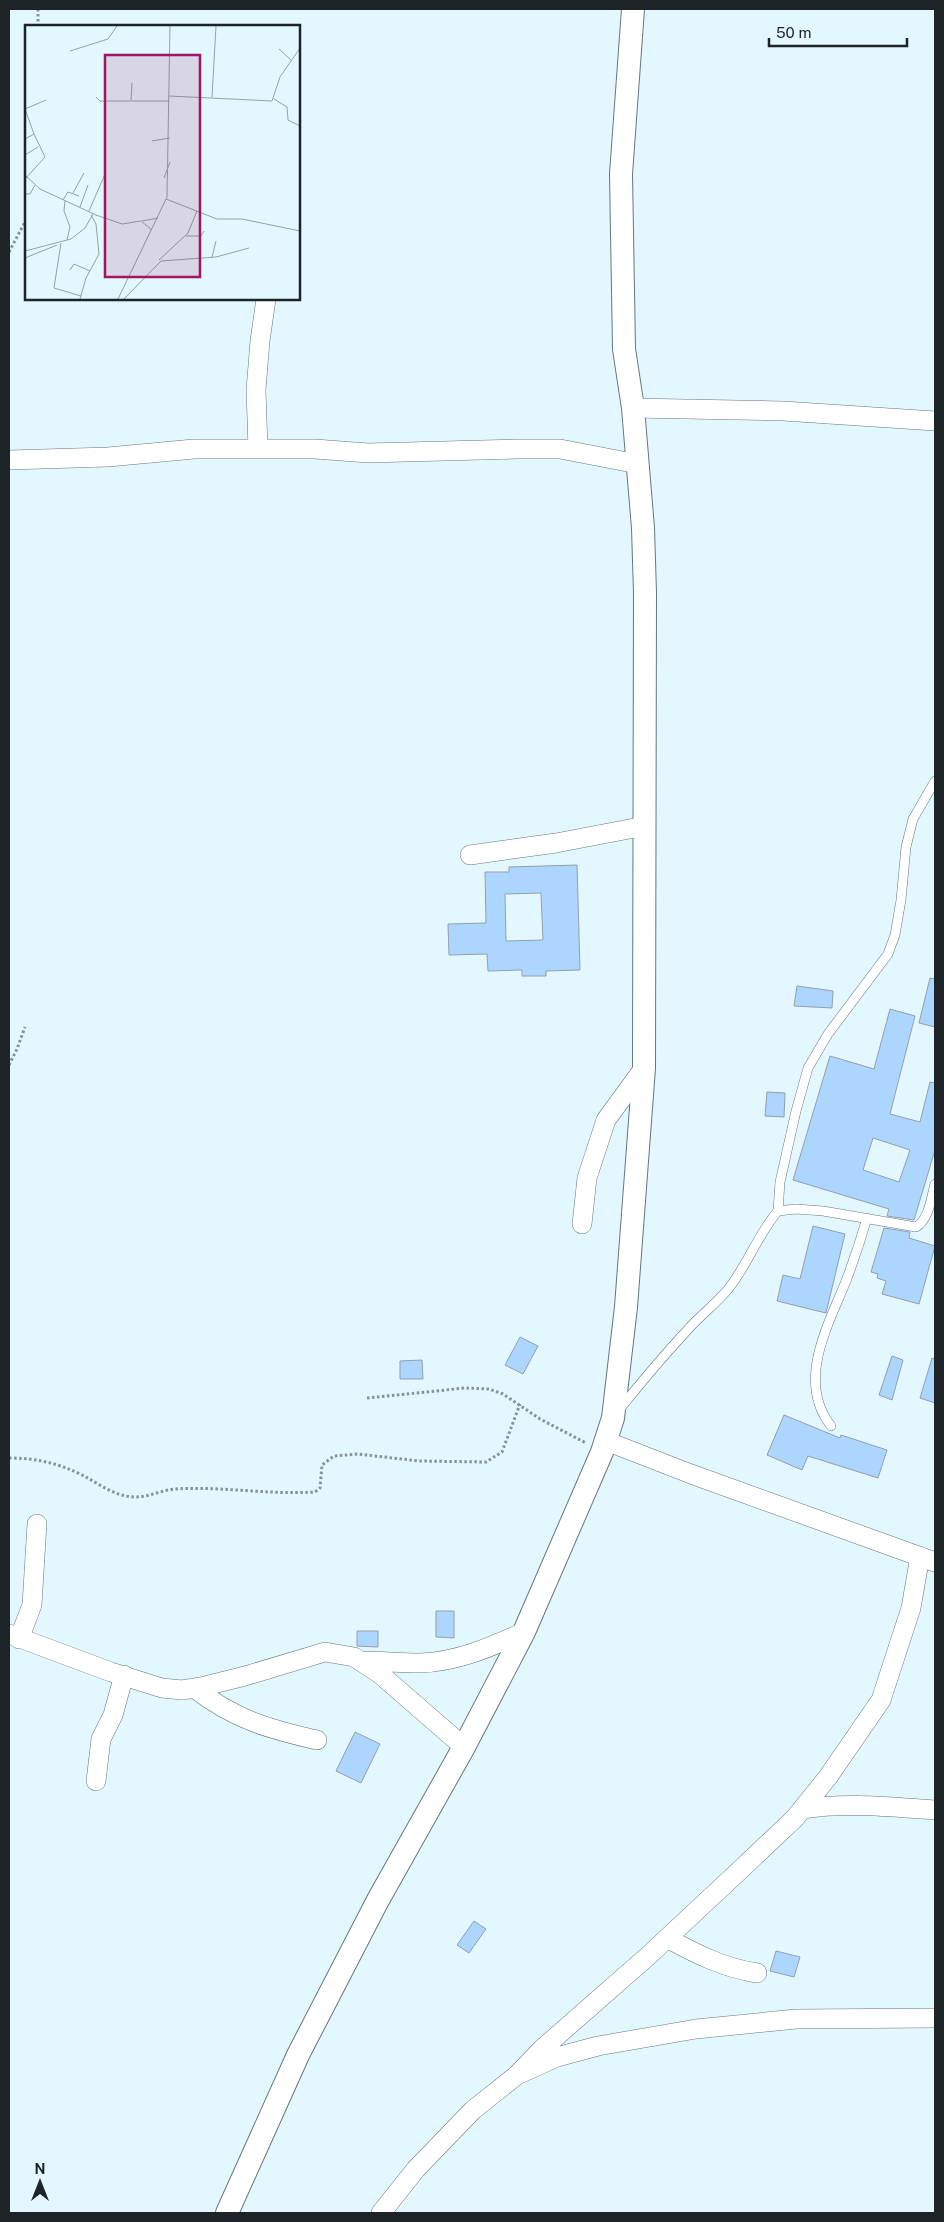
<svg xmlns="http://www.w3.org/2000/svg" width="944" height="2222" viewBox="0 0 944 2222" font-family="'Public Sans',sans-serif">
  <rect width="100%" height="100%" fill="#e2f7fe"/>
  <path fill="#add6fe" stroke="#929fac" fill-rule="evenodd" d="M 577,865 L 580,970 L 546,971 L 546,976 L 522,976 L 522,970 L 488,971 L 487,954 L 449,955 L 448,924 L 486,923 L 485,872 L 509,872 L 509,867 ZM 541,893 L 543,940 L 506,941 L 505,894 Z
    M 930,978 L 935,979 L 935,1027 L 919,1023 Z
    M 797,986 L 833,991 L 832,1008 L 794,1006 Z
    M 890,1009 L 915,1016 L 890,1114 L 920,1122 L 930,1082 L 935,1083 L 935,1150 L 914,1220 L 887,1216 L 889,1209 L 793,1180 L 830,1056 L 874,1069 ZM 873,1138 L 910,1150 L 899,1182 L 863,1170 Z
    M 767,1092 L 785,1093 L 784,1117 L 765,1116 Z
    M 813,1226 L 845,1234 L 826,1313 L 777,1301 L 783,1275 L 800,1279 Z
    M 884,1228 L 910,1232 L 909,1238 L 935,1246 L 919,1304 L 882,1294 L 886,1281 L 877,1278 L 878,1274 L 871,1272 Z
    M 520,1337 L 538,1346 L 523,1374 L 505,1365 Z
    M 892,1356 L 903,1360 L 892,1400 L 879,1395 Z
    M 932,1358 L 935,1359 L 935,1403 L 920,1398 Z
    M 422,1360 L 423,1379 L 400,1379 L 400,1361 Z
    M 784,1415 L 840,1438 L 841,1435 L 887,1450 L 878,1478 L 808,1456 L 802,1470 L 767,1455 Z
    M 436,1611 L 454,1611 L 454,1638 L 436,1637 Z
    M 357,1631 L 378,1631 L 378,1647 L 357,1646 Z
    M 355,1732 L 380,1744 L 361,1783 L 336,1771 Z
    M 474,1921 L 486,1929 L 469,1953 L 457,1945 Z
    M 776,1951 L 800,1957 L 794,1977 L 770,1971 Z"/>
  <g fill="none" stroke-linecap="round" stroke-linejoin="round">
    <g stroke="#64777d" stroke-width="10">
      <path id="service" d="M 778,1211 L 780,1182 L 796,1111 L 808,1068 L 828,1034 L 888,954 L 895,935 L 901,900 L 906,847 L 913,819 L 935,781
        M 619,1410 C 642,1381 666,1353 691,1326 C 703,1313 718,1302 729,1288 C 748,1264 758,1234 778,1211 L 796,1209 L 823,1211 L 916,1227 C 929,1220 931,1198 935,1184
        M 831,1426 C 796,1381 828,1326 846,1281 C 854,1260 861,1239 867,1218"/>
    </g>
    <g stroke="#64777d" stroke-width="20">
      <path id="minor" d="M 633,408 L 783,411 L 935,421
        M 258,449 L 256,390 L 260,341 L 266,299
        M 9,460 L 108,457 L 194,449 L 315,449 L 368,453 L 517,449 L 560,449 L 638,464
        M 470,855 L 556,843 L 645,826
        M 582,1224 L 587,1178 L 606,1120 L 644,1068
        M 606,1441 L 691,1474 L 935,1562
        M 9,1634 L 111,1672 L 162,1688 L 182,1690 L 201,1687 L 245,1676 L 325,1652 L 354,1657 L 380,1674 L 464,1747
        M 19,1639 L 32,1605 L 37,1524
        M 361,1661 C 381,1661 400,1663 420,1663 C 457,1662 491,1647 524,1632
        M 194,1688 C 234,1719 268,1729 317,1740
        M 96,1781 L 101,1739 L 113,1715 L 124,1675
        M 802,1809 C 847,1802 890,1807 935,1810
        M 667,1938 C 696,1954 724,1968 757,1973
        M 517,2075 L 542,2049 L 648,1956 L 739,1871 L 795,1818 L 828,1777 L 881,1700 L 911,1608 L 920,1556
        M 381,2213 L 416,2169 L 473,2110 L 517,2075 L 557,2057 L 598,2046 L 696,2029 L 796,2019 L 935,2018"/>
    </g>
    <g stroke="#64777d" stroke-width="24">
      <path id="tertiary" d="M 227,2213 L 298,2055 L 378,1900 L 464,1747 L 524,1632 L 602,1452 L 613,1418 L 626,1307 L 644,1068 L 645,593 L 643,528 L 633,408 L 624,349 L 621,174 L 633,9"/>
    </g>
    <path stroke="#859398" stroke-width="3" stroke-dasharray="2.5 2.5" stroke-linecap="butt" d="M 38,9 L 38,26
      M 9,252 L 26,220
      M 9,1065 L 17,1049 L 25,1027
      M 367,1398 L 465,1388 L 489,1389 L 503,1394 L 540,1419 L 586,1443
      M 9,1458 C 36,1458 58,1463 82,1475 C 96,1482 110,1493 126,1496 C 143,1500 158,1491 174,1489 C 221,1486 268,1495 315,1492 L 320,1488 L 322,1465 L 334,1456 L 358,1454 L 419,1461 L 486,1462 L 502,1452 L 520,1404"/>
    <use href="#service" stroke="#fff" stroke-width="9"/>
    <use href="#minor" stroke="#fff" stroke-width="19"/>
    <use href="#tertiary" stroke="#fff" stroke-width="22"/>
  </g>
  <g transform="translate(25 25)">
    <rect width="275" height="275" fill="#e2f7fe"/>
    <path fill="none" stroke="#93a3a8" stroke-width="1" d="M 254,24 L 266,35M 45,26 L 83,14 L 92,1M 144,71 L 247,76 L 255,52 L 275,23M 71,72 L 75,76 L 144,76M 187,72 L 191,1M 249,74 L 262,82 L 263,95 L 275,101M 106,75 L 107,58M 0,84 L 9,109 L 0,114M 0,84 L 21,75M 127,116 L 145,113M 0,130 L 13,122M 0,150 L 15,164 L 71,190 L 97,199 L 116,196 L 127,205M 139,153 L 145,137M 0,154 L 20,132 L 9,109M 48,168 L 59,148M 0,169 L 5,169 L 10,160M 141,174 L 192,194 L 217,194 L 275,206M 38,175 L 43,167 L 54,171M 40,175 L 39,186 L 45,202 L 42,215M 55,182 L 63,160M 64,186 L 80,149M 117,196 L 133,193M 161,211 L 176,211 L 179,206M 36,218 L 29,263 L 56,271M 0,226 L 46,214 L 60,203 L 68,189M 187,232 L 191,216M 0,233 L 32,220M 134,235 L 163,208 L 172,186M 45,245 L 49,239 L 65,246M 55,274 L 61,253 L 74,229 L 71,199 L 66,190M 93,274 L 142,172 L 145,1M 99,274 L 136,236 L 191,232 L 224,223"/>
    <path fill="#a11660" fill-opacity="0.15" stroke="#a11660" stroke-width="2.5" d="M 80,30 L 175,30 L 175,252 L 80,252 Z"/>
    <rect width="275" height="275" fill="none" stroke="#1d2427" stroke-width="2.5"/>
  </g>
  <rect width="944" height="2222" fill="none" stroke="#1d2427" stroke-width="20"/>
  <g transform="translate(40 2182)" stroke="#e2f7fe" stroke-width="4" paint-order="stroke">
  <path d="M0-4L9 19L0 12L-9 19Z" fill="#1d2427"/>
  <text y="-8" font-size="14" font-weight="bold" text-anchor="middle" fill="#1d2427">N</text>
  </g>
  <path d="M769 38v8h138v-8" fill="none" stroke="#1d2427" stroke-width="2.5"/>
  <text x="776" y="38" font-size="15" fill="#1d2427" stroke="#e2f7fe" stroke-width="4" paint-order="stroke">50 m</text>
</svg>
